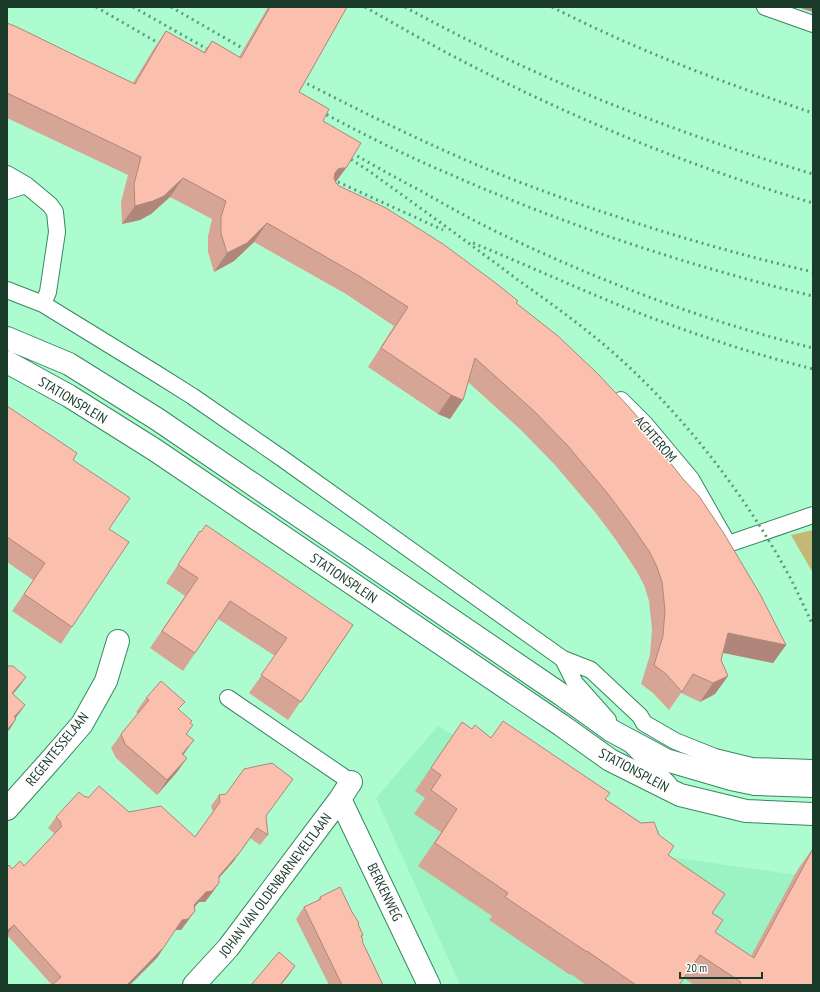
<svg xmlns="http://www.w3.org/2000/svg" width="820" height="992" viewBox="0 0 820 992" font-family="'PT Sans Narrow',sans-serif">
  <rect width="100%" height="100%" fill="#adfcd0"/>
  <path fill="#9bf3c3" d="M 438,726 L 662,856 L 813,877 L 813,985 L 460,985 L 376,798 Z"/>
  <path fill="#c4b879" d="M 813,530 L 813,573 L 791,535 Z"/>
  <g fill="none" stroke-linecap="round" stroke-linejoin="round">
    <g stroke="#388760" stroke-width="18">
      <path id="lane" d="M 765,7 L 813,24
        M 7,174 L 26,185 L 50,205 L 55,212 L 57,232 L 48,292 L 43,304
        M 7,191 L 26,185
        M 7,290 L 43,304 L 157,374 L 192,396 L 283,459 L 563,659 L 591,670 L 640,716 L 644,723 L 675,741 L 715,757 L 752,766 L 813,768
        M 621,400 L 645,424 L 691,479 L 728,544 L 813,515
        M 563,659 L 575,683 L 608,720
        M 228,698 L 351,782
        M 632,746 L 669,784"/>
    </g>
    <g stroke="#388760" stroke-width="24">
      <path id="street" d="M 340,799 L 429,985
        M 7,809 L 49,762 L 82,724 L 106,681 L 118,641
        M 194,985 L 228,948 L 340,799 L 351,782"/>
    </g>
    <g stroke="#388760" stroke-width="24">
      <path id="secondary" d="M 7,338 L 69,364 L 157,419 L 562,695 L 612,731 L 666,760 L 731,779 L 755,784 L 813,786
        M 7,362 L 69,396 L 155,450 L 561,725 L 610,760 L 680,795 L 746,811 L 813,814"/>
    </g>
    <use href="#lane" stroke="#fff" stroke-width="16"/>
    <use href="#street" stroke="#fff" stroke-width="22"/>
    <use href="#secondary" stroke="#fff" stroke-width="22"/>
    <path stroke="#62997c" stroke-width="3" stroke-dasharray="2 4" stroke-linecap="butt" d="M 96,7 L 167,48
      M 133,7 L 216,54
      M 171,7 L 244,49
      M 365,7 C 393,23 421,39 449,54 C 565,115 687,166 813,203
      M 405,7 C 534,78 672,132 813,174
      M 552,7 C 636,50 724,83 813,113
      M 302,81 C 374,118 446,154 522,183 C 617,219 714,249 813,272
      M 316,109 C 359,132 402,154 447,173 C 565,225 688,266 813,296
      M 347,150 C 371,164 396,178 421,191 C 451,208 481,225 512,239 C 609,285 709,322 813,348
      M 341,153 L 369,171 C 419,207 469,243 518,280 C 556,307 594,334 628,366 C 691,425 744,495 786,570 C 796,588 804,607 813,625
      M 327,177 L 443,230
      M 473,243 C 539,270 604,301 671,325 C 718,342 765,357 813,369"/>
  </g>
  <path fill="#d7a595" d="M 268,7 L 347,7 L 299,92 L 323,121 L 346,168 L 335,183 L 339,186 L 517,304 L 659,447 L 786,645 L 773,663 L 723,653 L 721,660 L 728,676 L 715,694 L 700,702 L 681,693 L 669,710 L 653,693 L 641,684 L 650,655 L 652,629 L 649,601 L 644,585 L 636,570 L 616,540 L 595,512 L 555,465 L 521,430 L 468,382 L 450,419 L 438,414 L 368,367 L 394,326 L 346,294 L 254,242 L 234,261 L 214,272 L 208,252 L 208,236 L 212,219 L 170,197 L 151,214 L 140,220 L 122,224 L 121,202 L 128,175 L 7,118 L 7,23 L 48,43 L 133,83 L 153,50 L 166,31 L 204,52 L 212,41 L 239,57 Z
    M 7,406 L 73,460 L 109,529 L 72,627 L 61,644 L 12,611 L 33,580 L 7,562 Z
    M 200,531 L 353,625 L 288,720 L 249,693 L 275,656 L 218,619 L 183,671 L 150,648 L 185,596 L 166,583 Z
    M 146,698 L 179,710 L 190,723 L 187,734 L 183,755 L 187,758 L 177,772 L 157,795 L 116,758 L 111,748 L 121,734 L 138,714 L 136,712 Z
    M 462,722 L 472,729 L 491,738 L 605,799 L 659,835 L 668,855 L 712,913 L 715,932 L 751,956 L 798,869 L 813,848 L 813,985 L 694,985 L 684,978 L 679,985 L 586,985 L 571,974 L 570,975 L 489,920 L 492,916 L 418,866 L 441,832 L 414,814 L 425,798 L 415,791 Z
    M 219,795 L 266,816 L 268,835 L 260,845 L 250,838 L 233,862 L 219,878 L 219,883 L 212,893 L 205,902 L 199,902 L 195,907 L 188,921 L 181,930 L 175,930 L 157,958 L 52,985 L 7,935 L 7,867 L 12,869 L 24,866 L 54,835 L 53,834 L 54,833 L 48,828 L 56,817 L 85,797 L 129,812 L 195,837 L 213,812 L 211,806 Z
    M 320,897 L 358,925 L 363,935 L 362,938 L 362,941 L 383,985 L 329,985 L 296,919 L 304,907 L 317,901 Z"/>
  <path fill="#af8679" d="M 797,7 L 813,7 L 813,12 Z
    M 342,168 L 346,168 L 332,187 L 329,187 L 335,173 L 338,169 Z
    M 183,178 L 170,197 L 151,214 L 140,220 L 122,224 L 135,206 Z
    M 267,223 L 254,242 L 234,261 L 214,272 L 227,253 Z
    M 451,395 L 463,400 L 450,419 L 438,414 Z
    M 728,633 L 786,645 L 773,663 L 715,651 Z
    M 728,676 L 715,694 L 700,702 L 713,683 Z
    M 26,677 L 19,687 L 7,701 L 12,693 Z
    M 25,705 L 18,715 L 7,727 L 14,717 Z
    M 16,719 L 10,729 L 7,732 L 7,730 Z
    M 194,740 L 184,754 L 172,768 L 182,754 Z
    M 187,758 L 177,772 L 157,795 L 167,780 Z
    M 257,828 L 233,862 L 211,887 L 219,876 Z
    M 219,883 L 212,893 L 205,902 L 199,902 L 187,915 L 194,905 L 206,892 Z
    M 195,911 L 181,930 L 175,930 L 182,920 Z
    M 14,925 L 7,935 L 7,931 Z
    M 164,947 L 157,958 L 130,985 L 127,985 Z
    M 295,966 L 289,975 L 281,985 L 280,985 Z"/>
  <path fill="#fac0ad" stroke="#af8679" d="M 270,7 L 347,7 L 299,92 L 329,109 L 323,121 L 361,143 L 346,168 L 342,168 L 338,169 L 335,173 L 334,178 L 336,183 L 339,186 L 386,208 L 443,244 L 497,284 L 518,301 L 516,303 L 558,336 L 598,374 L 629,407 L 661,445 L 658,447 L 683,479 L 699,496 L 723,532 L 760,594 L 786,645 L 728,633 L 721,660 L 728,676 L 713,683 L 693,674 L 682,692 L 666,674 L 654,665 L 663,636 L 665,610 L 662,582 L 657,567 L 649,551 L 629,522 L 608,494 L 568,446 L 534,411 L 475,358 L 463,400 L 451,395 L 381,348 L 408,307 L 359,276 L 267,223 L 247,243 L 227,253 L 221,233 L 221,217 L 226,201 L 183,178 L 164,196 L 153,201 L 135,206 L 134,184 L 141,157 L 7,93 L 7,23 L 17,27 L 68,52 L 135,84 L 166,31 L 205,53 L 212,41 L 241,58 Z
    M 7,406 L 77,453 L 73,460 L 130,498 L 109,529 L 129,542 L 72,627 L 24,594 L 45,563 L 7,537 Z
    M 206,525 L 353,625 L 301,702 L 261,675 L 287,638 L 230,601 L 195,653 L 162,631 L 198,578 L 178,565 L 200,531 L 201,532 Z
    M 7,666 L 13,666 L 26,677 L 12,693 L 25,705 L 14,717 L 16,719 L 7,730 Z
    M 161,681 L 185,702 L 178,709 L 192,721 L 190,723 L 193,725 L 186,734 L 194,740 L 182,754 L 187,758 L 167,780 L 125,744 L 121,734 L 149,700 L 146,698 Z
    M 503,721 L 610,793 L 605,799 L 641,823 L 654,822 L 659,835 L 674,846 L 668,855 L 725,894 L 712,913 L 723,920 L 715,932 L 754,958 L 813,849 L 813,985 L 740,985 L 741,982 L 700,955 L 679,985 L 636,985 L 587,951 L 587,952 L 505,897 L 508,893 L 435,843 L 457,809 L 431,790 L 441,775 L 431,768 L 462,722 L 472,729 L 475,725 L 491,738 Z
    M 272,763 L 293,779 L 266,816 L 268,835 L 257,828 L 240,852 L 219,876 L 219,883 L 212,891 L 206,892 L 194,905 L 195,911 L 188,919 L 182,920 L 164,947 L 127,985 L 52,985 L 61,977 L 14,925 L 7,931 L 7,867 L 9,865 L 12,869 L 20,861 L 24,866 L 62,826 L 60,824 L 61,822 L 56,817 L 79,792 L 85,797 L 86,796 L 88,798 L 99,786 L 129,812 L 161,806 L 195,837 L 220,802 L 219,795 L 226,794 L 244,769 Z
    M 340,887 L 352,912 L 359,923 L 358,924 L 363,935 L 361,936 L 363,940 L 362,941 L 383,985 L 342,985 L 304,907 L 321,899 L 320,897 Z
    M 279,952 L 295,966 L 280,985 L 251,985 Z"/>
  <g text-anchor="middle" stroke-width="3" stroke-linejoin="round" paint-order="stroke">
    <g font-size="14" fill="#193929" stroke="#fff">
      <text transform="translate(73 400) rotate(31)" y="5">STATIONSPLEIN</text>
      <text transform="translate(656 439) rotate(49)" y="5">ACHTEROM</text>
      <text transform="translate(344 578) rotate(34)" y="5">STATIONSPLEIN</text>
      <text transform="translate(57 749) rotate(-51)" y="5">REGENTESSELAAN</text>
      <text transform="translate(634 770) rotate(28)" y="5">STATIONSPLEIN</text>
      <text transform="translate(275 885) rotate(-53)" y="5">JOHAN VAN OLDENBARNEVELTLAAN</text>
      <text transform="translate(385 892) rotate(64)" y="5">BERKENWEG</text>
    </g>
  </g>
  <rect width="820" height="992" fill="none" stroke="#193929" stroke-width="16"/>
  <path d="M680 972v6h82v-6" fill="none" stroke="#193929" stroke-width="2"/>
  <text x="686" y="972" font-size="12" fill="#193929" stroke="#ffffff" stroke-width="3" paint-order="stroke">20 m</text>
</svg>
